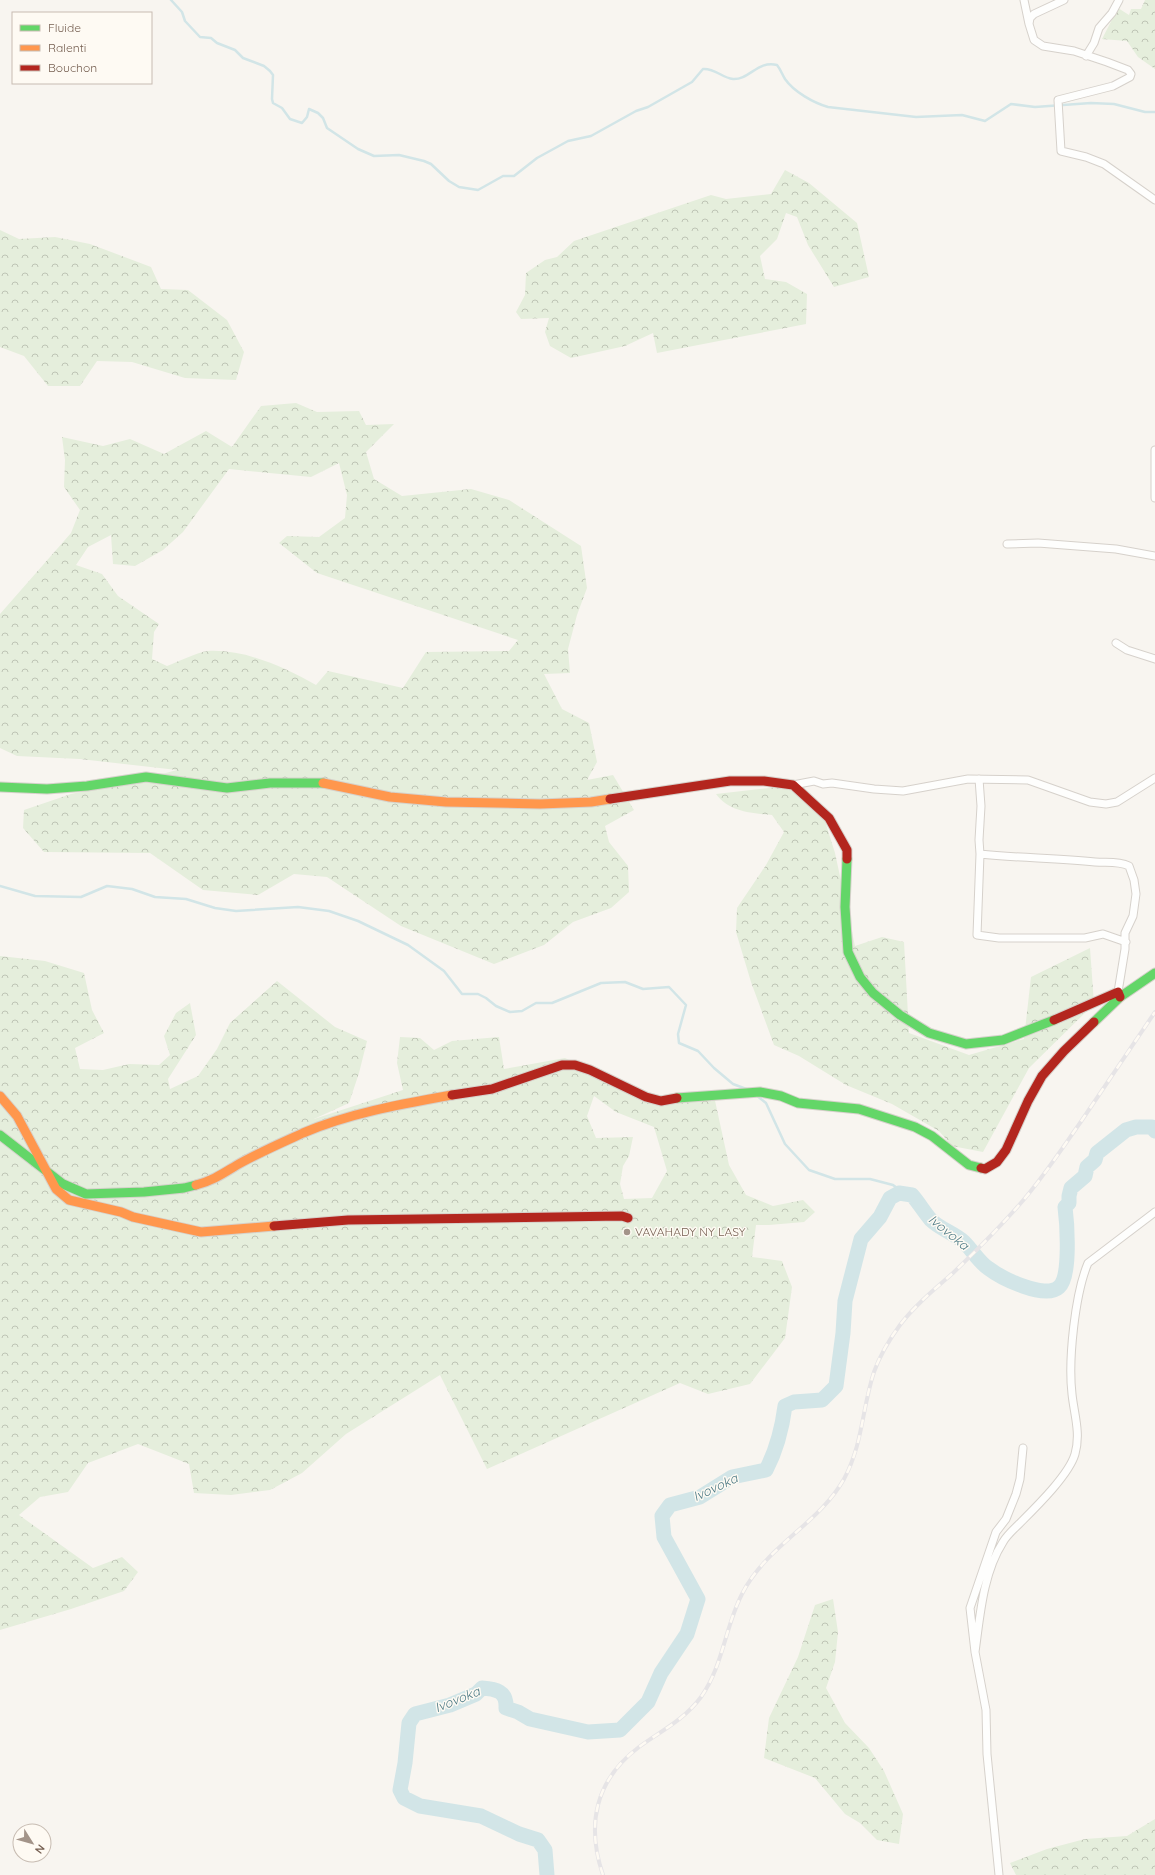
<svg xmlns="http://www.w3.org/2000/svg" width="1155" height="1875" viewBox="0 0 1155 1875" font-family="Quicksand,sans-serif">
  <defs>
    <pattern id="forest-crowns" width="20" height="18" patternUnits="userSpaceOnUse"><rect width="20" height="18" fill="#e5eedc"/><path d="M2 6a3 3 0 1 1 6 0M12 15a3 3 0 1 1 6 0" fill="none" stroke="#bec4b5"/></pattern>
  </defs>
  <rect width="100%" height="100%" fill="#f8f5f0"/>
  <path fill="url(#forest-crowns)" fill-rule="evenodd" d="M 1145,0 L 1155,0 L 1155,69 L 1138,57 L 1127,41 L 1102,39 L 1118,8 L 1129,15 L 1131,9 L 1141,9 Z
    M 785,170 L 809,183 L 857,223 L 869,277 L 834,287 L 808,245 L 797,217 L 786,213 L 777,239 L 760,256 L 765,279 L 786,282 L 807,294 L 806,324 L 657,353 L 653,333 L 625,346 L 571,358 L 550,346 L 545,332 L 549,318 L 521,319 L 516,312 L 525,295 L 526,273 L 545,260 L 557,257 L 574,241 L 711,195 L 726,199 L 771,194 Z
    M 0,230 L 19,239 L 55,237 L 90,244 L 151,267 L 161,289 L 188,290 L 227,320 L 244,352 L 236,380 L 185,378 L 132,362 L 97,361 L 80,386 L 48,386 L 24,356 L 0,347 Z
    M 296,403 L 317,412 L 359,411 L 366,425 L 394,424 L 366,452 L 374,479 L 402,496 L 471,489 L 509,500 L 581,546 L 587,588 L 577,615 L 568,649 L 570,673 L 544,674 L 562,709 L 589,723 L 597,762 L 587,780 L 613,775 L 634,810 L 605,826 L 609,842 L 628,866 L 629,892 L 611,908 L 573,922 L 544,945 L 494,964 L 401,926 L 327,877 L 294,874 L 258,895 L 203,890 L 150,853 L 44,852 L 23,828 L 24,810 L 71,794 L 143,779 L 177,770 L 80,759 L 17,756 L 0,748 L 0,614 L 71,533 L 80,510 L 64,487 L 65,460 L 62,437 L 103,446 L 130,439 L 164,454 L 206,431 L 232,447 L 261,406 ZM 339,463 L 347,495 L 345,518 L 319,537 L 287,536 L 279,543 L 317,573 L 518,640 L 509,651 L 426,652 L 403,688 L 328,671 L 316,685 C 284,667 245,649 208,651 C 197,652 178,662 167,666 L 152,659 L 154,632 L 159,624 L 118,596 L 102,574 L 76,565 L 88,547 L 111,535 L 113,564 L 135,566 L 163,550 L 183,532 L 229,469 L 311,477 Z
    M 787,786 L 824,818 L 835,853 L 855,946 L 882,937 L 904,942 L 909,1033 L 969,1055 L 1024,1039 L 1031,977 L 1090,948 L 1094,1004 L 1029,1068 L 983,1152 L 952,1146 L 939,1131 L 892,1104 L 846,1085 L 799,1056 L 774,1045 L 751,982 L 736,932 L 737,908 L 766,865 L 784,832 L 772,815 C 751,813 729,812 716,794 Z
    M 0,956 L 45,961 L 84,973 L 92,1010 L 104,1033 L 75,1048 L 80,1069 L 103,1070 L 129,1064 L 159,1065 L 170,1055 L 164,1036 L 176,1013 L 190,1003 L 196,1035 L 168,1079 L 170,1089 L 198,1076 L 217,1049 L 230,1023 L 277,981 L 335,1027 L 367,1041 L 359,1073 L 349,1103 L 314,1119 L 403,1090 L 397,1063 L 400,1037 L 420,1038 L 434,1050 L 452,1041 L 499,1037 L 504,1069 L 565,1058 L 646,1097 L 714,1096 L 729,1165 L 746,1195 L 773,1206 L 803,1200 L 815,1212 L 804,1222 L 769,1225 L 756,1225 L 752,1257 L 782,1261 L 792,1287 L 785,1338 L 750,1384 L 708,1394 L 680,1383 L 487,1469 L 440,1375 L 346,1434 L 302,1473 L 270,1490 L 231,1495 L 194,1493 L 189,1464 L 138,1444 L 88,1463 L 68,1492 L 40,1497 L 19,1515 L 93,1568 L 122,1557 L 138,1572 L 124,1591 L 71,1609 L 0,1630 ZM 594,1096 L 616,1112 L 654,1127 L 667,1171 L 652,1198 L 624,1199 L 620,1184 L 623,1166 L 629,1156 L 633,1137 L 596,1138 L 587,1116 Z
    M 833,1599 L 838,1632 L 835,1662 L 826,1688 L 845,1723 L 869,1748 L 884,1771 L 903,1814 L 899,1844 L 877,1840 L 860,1823 L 845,1814 L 815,1778 L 764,1758 L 769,1718 L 798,1657 L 815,1605 Z
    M 1155,1819 L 1155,1875 L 1016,1875 L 1010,1863 L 1047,1849 L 1085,1839 L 1127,1836 Z"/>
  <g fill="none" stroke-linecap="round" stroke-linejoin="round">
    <path stroke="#d2e5e7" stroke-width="2.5" d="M 171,0 L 182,12 L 185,21 L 200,37 L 211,38 L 217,43 L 235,50 L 243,58 L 264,66 L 270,71 L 273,75 L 272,99 L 273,103 L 282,108 L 290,119 L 302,123 L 307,117 L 309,109 L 318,113 L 323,118 L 327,128 L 358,149 L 374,156 L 399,155 L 424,161 L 431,164 L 449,181 L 459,187 L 478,190 L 503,176 L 514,176 L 537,158 L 568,141 L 591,136 L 636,111 L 648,107 L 692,82 L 703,69 C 715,68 722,78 733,79 C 749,80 758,60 777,65 C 781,70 782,74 785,79 C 794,92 814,103 828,107 L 916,117 L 962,115 L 985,121 L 1011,104 L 1035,107 L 1091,103 L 1114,104 L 1145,112 L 1155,112
      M 0,886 L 35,896 L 81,897 L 107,886 L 132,889 L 155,897 L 186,899 L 215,908 L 236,911 L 298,907 L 329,911 L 358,921 L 408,945 L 444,971 L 462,994 L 478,994 L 486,998 L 496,1006 L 510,1012 L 522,1011 L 536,1003 L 552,1003 L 601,983 L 625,982 L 643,989 L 669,987 L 686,1005 L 678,1034 L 679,1043 L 698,1051 L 714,1068 L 733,1084 L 749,1090
      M 756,1095 L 766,1103 L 785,1144 L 809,1170 L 835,1179 L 870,1179 L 893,1185 L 905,1194"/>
    <path stroke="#d2e5e7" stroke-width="15" d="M 547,1875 L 545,1850 L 538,1840 L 519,1834 L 481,1816 L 420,1806 L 404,1798 L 400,1790 L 405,1763 L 409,1723 L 415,1714 L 450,1705 L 476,1694 L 482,1688 C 496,1689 507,1691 506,1708 L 518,1712 L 530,1719 L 588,1732 L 620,1730 L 648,1702 L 661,1673 L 687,1634 L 698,1599 L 664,1537 L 662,1516 L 670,1505 L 700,1497 L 732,1477 L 766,1470 C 777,1449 782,1429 785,1406 L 794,1402 L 822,1400 L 836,1386 L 843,1333 L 845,1301 L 861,1239 L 880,1217 L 890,1198 L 899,1193 L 912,1195 C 919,1203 924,1212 931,1220 C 940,1229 954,1233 964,1242 C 972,1250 979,1262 988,1268 C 1001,1278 1045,1300 1059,1287 C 1071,1277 1067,1222 1065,1207 L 1069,1203 L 1069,1196 L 1071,1188 L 1085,1176 L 1087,1167 L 1095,1160 L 1097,1153 L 1126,1130 L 1136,1127 L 1152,1127 L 1155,1131"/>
    <g stroke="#d6d1cb" stroke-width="9">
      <path id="street" d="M 1024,0 L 1029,24
        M 1064,0 L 1034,14 L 1030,18 L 1029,24 L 1034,40 L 1043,46 L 1074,51 L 1107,62 L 1128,70 L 1131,74 L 1130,77 L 1113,86 L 1058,100 L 1061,151 L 1086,157 L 1104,164 L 1155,200
        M 1086,56 L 1094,43 L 1099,28 L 1112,13 L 1119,0
        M 1155,450 L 1155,498
        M 1007,544 L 1038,543 L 1116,549 L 1155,556
        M 1116,643 L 1127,650 L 1155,659
        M 979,779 L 981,806 L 979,840 L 980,854 L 977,935 L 999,938 L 1085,938 L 1103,934 L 1126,942
        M 793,785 L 814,781 L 823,784 L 832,783 L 874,789 L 903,791 L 968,779 L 1028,780 L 1090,802 L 1106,804 L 1117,802 L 1155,778
        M 980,854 C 1019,858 1057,858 1095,862 C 1107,863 1118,861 1129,866 L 1134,880 L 1136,894 L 1133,916 L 1125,933 L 1125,949 L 1118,992
        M 975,1652 C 980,1616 983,1573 1003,1542 C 1007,1535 1014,1529 1019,1524 C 1035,1508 1069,1475 1075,1454 C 1081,1433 1074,1414 1072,1394 C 1068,1360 1075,1294 1088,1263 L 1155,1212
        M 999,1875 L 987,1754 L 986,1710 L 975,1652 L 970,1608 L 996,1532 L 1006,1519 L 1016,1494 L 1020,1479 L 1023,1448"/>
    </g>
    <g stroke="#d6d1cb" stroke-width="11">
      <path id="fast" d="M 0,787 L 47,789 L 87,786 L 146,777 L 227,788 L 270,783 L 323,783
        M 847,859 L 845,907 L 848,952 L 860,977 L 873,993 L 900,1015 L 929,1033 L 966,1044 L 1003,1040 L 1054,1020
        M 1094,1022 L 1120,997 L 1155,973
        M 677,1098 L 760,1092 L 781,1096 L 798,1103 L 859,1109 L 915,1127 L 932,1136 L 969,1165 L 981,1168
        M 0,1135 L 63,1184 L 86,1194 L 144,1192 L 184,1188 L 196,1185"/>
    </g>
    <g stroke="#d6d1cb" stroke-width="11">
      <path id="slow" d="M 323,783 L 390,797 L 446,802 L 540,804 L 591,802 L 610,799
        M 0,1096 L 17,1116 L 56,1189 L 69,1200 L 121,1212 L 133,1217 L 201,1232 L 274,1226
        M 196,1185 C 214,1180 222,1174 237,1165 C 258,1153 281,1143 303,1133 C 350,1113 402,1104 452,1095"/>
    </g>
    <g stroke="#d6d1cb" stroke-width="11">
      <path id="jam" d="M 610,799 L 730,781 L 764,781 L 793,785 L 829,818 L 847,850 L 847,859
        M 1054,1020 L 1118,992 L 1120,997
        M 452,1095 L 492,1089 L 562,1065 L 575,1065 L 590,1070 L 646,1097 L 661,1101 L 677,1098
        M 981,1168 L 985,1169 L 997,1162 L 1006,1150 L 1028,1101 L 1042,1076 L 1064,1051 L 1094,1022
        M 274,1226 L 348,1220 L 622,1216 L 628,1218"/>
    </g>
    <use href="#street" stroke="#fefefd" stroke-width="7"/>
    <use href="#fast" stroke="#63d668" stroke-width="9"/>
    <use href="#slow" stroke="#ff974d" stroke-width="9"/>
    <use href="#jam" stroke="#b3261e" stroke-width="9"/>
    <g stroke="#e6e4e6" stroke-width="4">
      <path id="rail" d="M 603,1875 C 586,1825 595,1780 639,1747 C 661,1731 684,1720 701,1697 C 723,1666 725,1627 742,1594 C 766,1546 819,1524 844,1479 C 863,1444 862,1408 874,1372 C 880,1355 889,1340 900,1325 C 915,1305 935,1289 953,1273 C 976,1251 999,1228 1020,1204 C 1042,1179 1061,1150 1080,1123 C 1105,1086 1130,1049 1155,1012"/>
    </g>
    <use href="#rail" stroke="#fefaf3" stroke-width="2.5" stroke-dasharray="8" stroke-linecap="butt"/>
  </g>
  <circle fill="#a39489" stroke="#fefaf3" stroke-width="1.5" cx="627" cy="1232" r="4"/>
  <g text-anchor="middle" stroke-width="3" stroke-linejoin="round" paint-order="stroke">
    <g font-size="12" fill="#755f51" stroke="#fefaf3" text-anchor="start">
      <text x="635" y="1236">VAVAHADY NY LASY</text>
    </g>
    <g font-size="13" font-style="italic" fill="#4c7a85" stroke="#fefaf3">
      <text transform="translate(949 1232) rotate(39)" y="5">Ivovoka</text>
      <text transform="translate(715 1487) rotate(-25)" y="5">Ivovoka</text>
      <text transform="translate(457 1699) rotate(-22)" y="5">Ivovoka</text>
    </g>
  </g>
  <rect x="12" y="12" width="140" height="72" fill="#fefaf3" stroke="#c7bcb2"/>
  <rect x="20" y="25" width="20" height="6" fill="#63d668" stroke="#c7bcb2"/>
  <text x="48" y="32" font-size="12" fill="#755f51">Fluide</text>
  <rect x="20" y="45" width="20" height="6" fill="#ff974d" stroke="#c7bcb2"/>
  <text x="48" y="52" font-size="12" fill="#755f51">Ralenti</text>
  <rect x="20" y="65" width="20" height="6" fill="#b3261e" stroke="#c7bcb2"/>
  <text x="48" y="72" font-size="12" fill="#755f51">Bouchon</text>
  <g transform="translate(32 1843) rotate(127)"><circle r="19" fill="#fefaf3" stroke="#c7bcb2"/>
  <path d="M0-3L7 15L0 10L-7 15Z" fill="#a39489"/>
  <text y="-6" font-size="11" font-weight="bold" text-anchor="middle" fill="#755f51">N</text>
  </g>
</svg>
